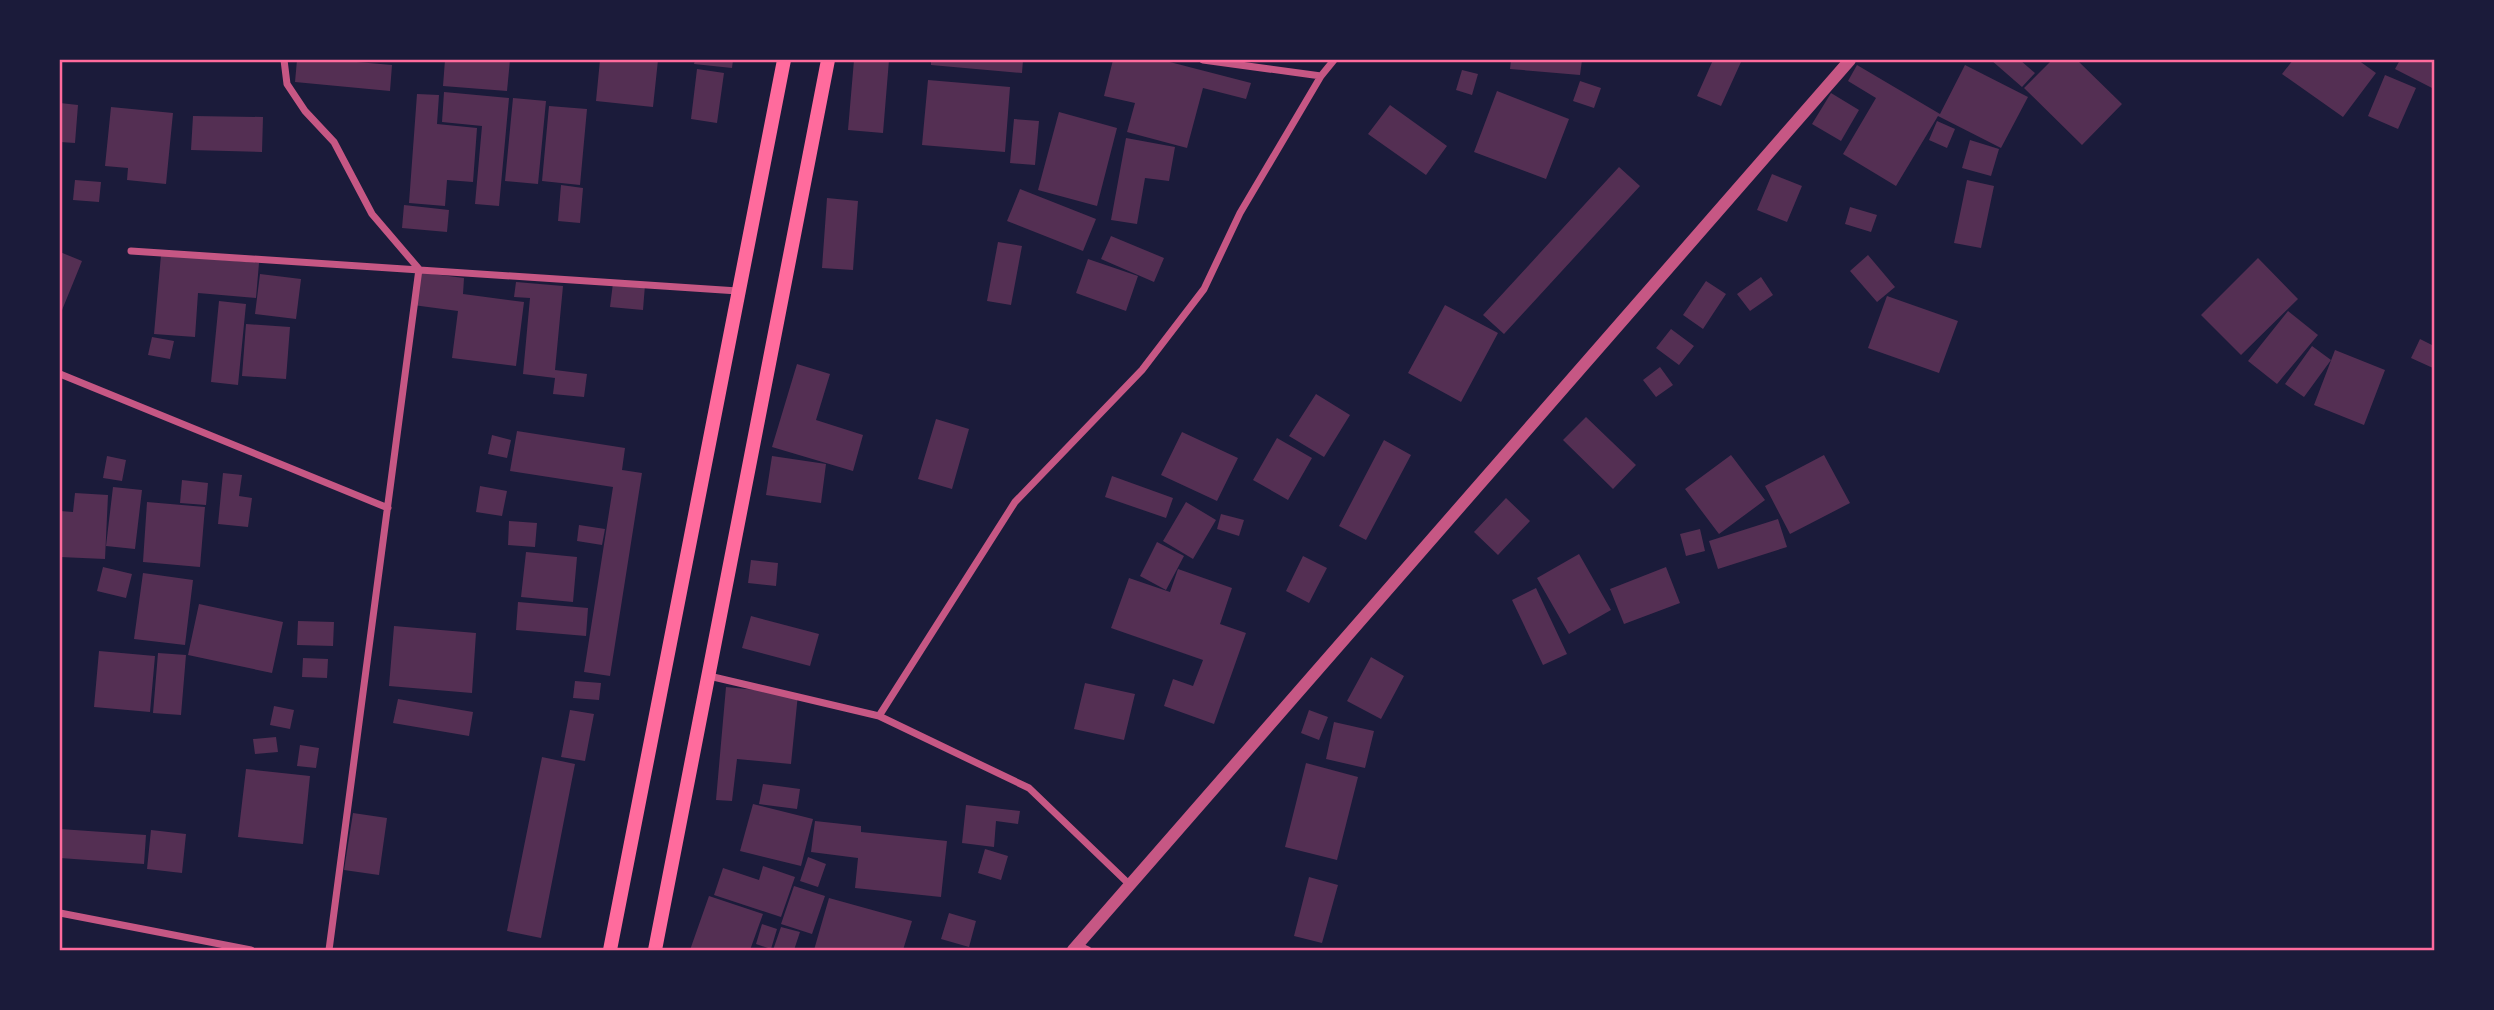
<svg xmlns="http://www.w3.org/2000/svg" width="2494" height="1010" viewBox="0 0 2494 1010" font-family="'Fira Sans Condensed',sans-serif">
  <rect width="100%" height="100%" fill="#1b1b3a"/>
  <path fill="#542f53" d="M 297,60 L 334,60 L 392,65 L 390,91 L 295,82 Z
    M 445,60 L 510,60 L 507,91 L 443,86 Z
    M 600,60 L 658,60 L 653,107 L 596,101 Z
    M 695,60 L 733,60 L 732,68 L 694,64 Z
    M 854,60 L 889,60 L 883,133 L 848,130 Z
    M 931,60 L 1023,60 L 1022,73 L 931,65 Z
    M 1113,60 L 1162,60 L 1251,83 L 1246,99 L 1203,88 L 1187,148 L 1127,132 L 1135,103 L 1104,96 Z
    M 1511,60 L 1582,60 L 1580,75 L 1510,69 Z
    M 1713,60 L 1741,62 L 1721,106 L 1697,96 Z
    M 1991,60 L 2020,60 L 2035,73 L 2022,87 Z
    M 2052,60 L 2077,60 L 2122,104 L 2082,145 L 2024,88 Z
    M 2293,60 L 2358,60 L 2376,73 L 2343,117 L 2282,74 Z
    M 2400,60 L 2434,60 L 2434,89 L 2395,69 Z
    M 1857,65 L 1940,114 L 1965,65 L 2028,97 L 2001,148 L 1938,116 L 1896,186 L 1843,154 L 1876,98 L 1848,81 Z
    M 697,69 L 724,73 L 717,123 L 691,119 Z
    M 1462,70 L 1478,74 L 1472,95 L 1456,90 Z
    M 2385,75 L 2416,88 L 2398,129 L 2368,116 Z
    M 928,80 L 1010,87 L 1005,152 L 922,145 Z
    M 1580,81 L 1601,88 L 1594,108 L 1573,101 Z
    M 1497,91 L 1569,119 L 1546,179 L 1474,152 Z
    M 444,92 L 509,98 L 499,206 L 475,204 L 482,126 L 442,122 Z
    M 1831,93 L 1859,110 L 1841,141 L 1812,124 Z
    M 417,94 L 439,95 L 437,124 L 477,128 L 473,182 L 447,180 L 445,206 L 409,203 Z
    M 513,98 L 546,101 L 538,184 L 505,181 Z
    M 60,103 L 78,105 L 75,143 L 60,142 Z
    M 1390,105 L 1447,146 L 1426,175 L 1368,134 Z
    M 549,106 L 587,109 L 580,185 L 542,181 Z
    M 111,107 L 173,113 L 166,184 L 127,180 L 128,168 L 105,166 Z
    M 1059,112 L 1117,128 L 1097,206 L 1038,190 Z
    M 193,116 L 263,117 L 262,152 L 191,150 Z
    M 1014,119 L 1039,121 L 1035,165 L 1010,163 Z
    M 1937,121 L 1955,129 L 1947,148 L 1929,140 Z
    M 1126,138 L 1175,147 L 1169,181 L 1145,178 L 1137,224 L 1111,220 Z
    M 1970,140 L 1999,149 L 1991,176 L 1962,168 Z
    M 1619,167 L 1640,186 L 1504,334 L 1483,315 Z
    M 1772,174 L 1802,186 L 1787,222 L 1757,210 Z
    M 75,180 L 101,182 L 99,202 L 73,200 Z
    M 1967,180 L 1994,186 L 1981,248 L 1954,243 Z
    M 561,185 L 583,188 L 580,223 L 558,221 Z
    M 1020,189 L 1096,219 L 1083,251 L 1007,221 Z
    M 827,198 L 858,201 L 853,270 L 822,268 Z
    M 404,205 L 449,210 L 447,232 L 402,228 Z
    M 1850,207 L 1877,215 L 1871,232 L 1845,224 Z
    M 1111,236 L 1164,258 L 1154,282 L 1101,259 Z
    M 998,242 L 1022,246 L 1011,305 L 987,301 Z
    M 60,252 L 82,261 L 60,315 Z
    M 161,255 L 259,263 L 256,298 L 198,293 L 195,337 L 154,334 Z
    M 1868,255 L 1895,287 L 1877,302 L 1850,271 Z
    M 2258,258 L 2298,299 L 2241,355 L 2201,315 Z
    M 1088,259 L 1138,276 L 1126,311 L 1076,293 Z
    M 417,272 L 464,278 L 463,294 L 524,302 L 516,366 L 452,358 L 458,311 L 413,305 Z
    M 260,274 L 301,279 L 296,319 L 255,314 Z
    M 1761,277 L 1773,295 L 1750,311 L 1737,294 Z
    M 1706,281 L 1726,294 L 1703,329 L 1683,315 Z
    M 516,282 L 563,286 L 555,370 L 587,374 L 584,397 L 553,394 L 555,378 L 523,374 L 530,298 L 514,297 Z
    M 613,283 L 645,285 L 643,310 L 610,307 Z
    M 1887,296 L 1958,321 L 1939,373 L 1868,348 Z
    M 219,301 L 246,304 L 238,385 L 211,382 Z
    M 1445,305 L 1498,333 L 1461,402 L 1408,373 Z
    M 2288,311 L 2318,335 L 2277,384 L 2248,361 Z
    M 246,324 L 290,327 L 286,379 L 242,376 Z
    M 1671,329 L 1694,346 L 1679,365 L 1656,348 Z
    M 152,337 L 174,341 L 170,359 L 148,355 Z
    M 2420,339 L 2434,346 L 2433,368 L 2411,358 Z
    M 2312,346 L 2331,360 L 2304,397 L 2285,384 Z
    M 2335,350 L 2385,370 L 2364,425 L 2314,405 Z
    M 797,364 L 830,374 L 816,420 L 863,435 L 853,471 L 772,447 Z
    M 1660,367 L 1673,385 L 1656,397 L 1643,380 Z
    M 1316,394 L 1350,415 L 1324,457 L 1289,436 Z
    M 1586,417 L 1636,465 L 1613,489 L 1563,440 Z
    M 936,419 L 969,429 L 952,489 L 918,479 Z
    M 517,431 L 625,448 L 622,470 L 642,473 L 610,676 L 584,672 L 613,487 L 510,471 Z
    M 1182,432 L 1238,458 L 1217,501 L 1161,475 Z
    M 492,435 L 511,440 L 507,458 L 488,454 Z
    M 1277,438 L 1312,458 L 1288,500 L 1253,480 Z
    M 1384,440 L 1411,455 L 1366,540 L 1339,526 Z
    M 1731,455 L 1765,500 L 1719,534 L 1685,489 Z
    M 1824,455 L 1850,503 L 1790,534 L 1765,486 Z
    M 107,456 L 126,460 L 122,481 L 103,478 Z
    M 772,456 L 826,464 L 821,503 L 766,495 Z
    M 223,473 L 242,475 L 239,496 L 252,498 L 248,527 L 218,524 Z
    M 1112,476 L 1173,498 L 1166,518 L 1105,497 Z
    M 182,480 L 208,483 L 206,505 L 180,503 Z
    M 480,486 L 507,491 L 502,516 L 476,512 Z
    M 113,487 L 142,490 L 135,549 L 106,546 Z
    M 75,493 L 108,495 L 105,559 L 60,557 L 60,511 L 73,512 Z
    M 1506,498 L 1530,521 L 1498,555 L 1474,532 Z
    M 147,502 L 205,507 L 200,567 L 143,562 Z
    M 1186,502 L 1216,520 L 1193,559 L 1163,541 Z
    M 1221,514 L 1244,520 L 1239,536 L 1217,529 Z
    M 1778,519 L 1787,547 L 1718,569 L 1709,541 Z
    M 509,521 L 537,523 L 535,547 L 508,545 Z
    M 579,525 L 605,529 L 602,545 L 577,541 Z
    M 1700,529 L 1705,551 L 1686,556 L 1680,534 Z
    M 1157,542 L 1184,556 L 1166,590 L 1140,576 Z
    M 526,552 L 577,557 L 573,602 L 521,597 Z
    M 1579,554 L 1611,610 L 1569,634 L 1537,578 Z
    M 1303,556 L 1327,568 L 1309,603 L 1286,591 Z
    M 751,560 L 778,563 L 776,586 L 748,583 Z
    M 103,567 L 132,574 L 126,598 L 97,591 Z
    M 1666,567 L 1680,603 L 1624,624 L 1610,589 Z
    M 1178,569 L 1232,588 L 1220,624 L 1246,633 L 1214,724 L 1164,706 L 1173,679 L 1193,686 L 1203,660 L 1111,628 L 1129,578 L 1170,592 Z
    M 143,573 L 193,580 L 185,645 L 134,639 Z
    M 1536,588 L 1567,654 L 1543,665 L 1512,600 Z
    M 518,602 L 588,608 L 586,636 L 516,630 Z
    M 199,604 L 283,622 L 272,673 L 188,655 Z
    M 751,616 L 819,634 L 810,666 L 742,648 Z
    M 298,621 L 334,622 L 333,646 L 297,645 Z
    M 394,626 L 476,633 L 472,693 L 389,686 Z
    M 99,651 L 155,656 L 150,712 L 94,707 Z
    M 158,653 L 186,655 L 181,715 L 153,713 Z
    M 1371,657 L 1404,676 L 1381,719 L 1347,701 Z
    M 303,658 L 328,659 L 327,678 L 302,677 Z
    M 575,681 L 601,683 L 599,700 L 573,698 Z
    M 1085,683 L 1135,694 L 1124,740 L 1074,729 Z
    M 726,687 L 798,694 L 791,764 L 737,759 L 732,801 L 716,800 Z
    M 398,699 L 473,712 L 469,736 L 393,723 Z
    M 274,706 L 294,710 L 290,729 L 270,725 Z
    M 570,710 L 594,714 L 585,761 L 561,757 Z
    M 1309,710 L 1328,717 L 1319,740 L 1301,733 Z
    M 1334,722 L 1374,731 L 1365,768 L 1326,759 Z
    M 276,737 L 278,752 L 255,754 L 253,739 Z
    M 300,745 L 319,748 L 316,768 L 297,766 Z
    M 542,757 L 575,764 L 541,938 L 507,931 Z
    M 1306,763 L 1358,777 L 1337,860 L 1285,847 Z
    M 246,769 L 310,776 L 303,844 L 238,837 Z
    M 763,784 L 800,789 L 797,809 L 759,804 Z
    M 753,804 L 813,819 L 801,866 L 740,851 Z
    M 966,805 L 1020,811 L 1018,824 L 996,821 L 994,847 L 962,843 Z
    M 353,813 L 387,818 L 379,875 L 344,870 Z
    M 815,821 L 861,826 L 861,832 L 947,841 L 941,897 L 855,888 L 858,858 L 811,852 Z
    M 60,829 L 146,835 L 144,864 L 60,858 Z
    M 151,830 L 186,834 L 182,873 L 147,869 Z
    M 985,849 L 1008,856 L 1001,880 L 978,873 Z
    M 808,857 L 826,864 L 818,887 L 800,881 Z
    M 763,866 L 795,877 L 781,917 L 714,895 L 723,868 L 759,880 Z
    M 1309,877 L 1338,885 L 1322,943 L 1294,936 Z
    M 794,886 L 825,896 L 812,934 L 781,924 Z
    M 709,896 L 763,914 L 750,950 L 690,950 Z
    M 829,898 L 912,921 L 903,950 L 814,950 Z
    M 949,913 L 976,921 L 969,947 L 941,939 Z
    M 762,924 L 777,929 L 771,949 L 756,944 Z
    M 781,927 L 800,932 L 794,950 L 773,950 Z"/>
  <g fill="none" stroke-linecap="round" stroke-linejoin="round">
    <path stroke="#c65784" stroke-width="7" d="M 284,60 L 287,84 L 305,111 L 334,142 L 372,214 L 419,269 L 329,950
      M 1203,60 L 1321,76
      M 131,251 L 738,291
      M 60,374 L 388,508
      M 709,676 L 879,716 L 1029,788 L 1130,885
      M 879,716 L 1015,502 L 1142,370 L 1204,289 L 1240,213 L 1321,76 L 1334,60
      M 60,913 L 251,950
      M 1077,945 L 1088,950"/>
    <path stroke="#c65784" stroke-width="12" d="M 1073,950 L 1850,60"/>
    <path stroke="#ff6b9d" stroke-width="14" d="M 610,950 L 784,60
      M 655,950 L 828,60"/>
  </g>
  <rect width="2494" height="1010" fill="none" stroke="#1b1b3a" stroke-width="122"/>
  <rect x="61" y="61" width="2372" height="888" fill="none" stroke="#ff6b9d" stroke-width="2.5"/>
</svg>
